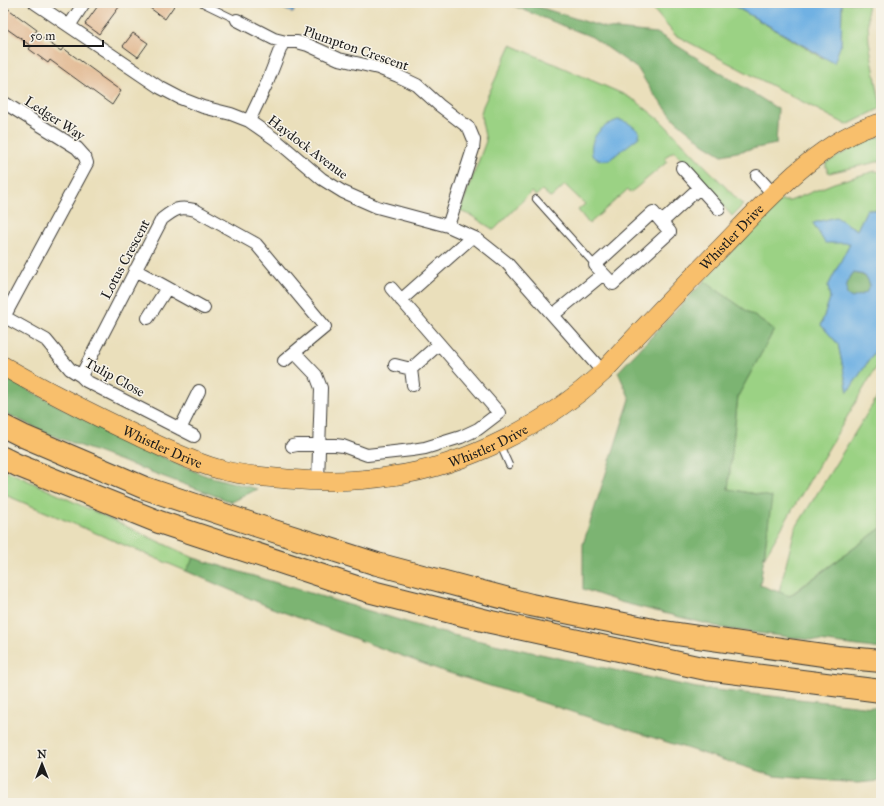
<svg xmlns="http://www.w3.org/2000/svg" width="884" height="806" viewBox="0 0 884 806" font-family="'IM FELL Great Primer',serif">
  <rect width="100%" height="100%" fill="#f7f3e8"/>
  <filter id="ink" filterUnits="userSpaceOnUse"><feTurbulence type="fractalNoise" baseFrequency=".025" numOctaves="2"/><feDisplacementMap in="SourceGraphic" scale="8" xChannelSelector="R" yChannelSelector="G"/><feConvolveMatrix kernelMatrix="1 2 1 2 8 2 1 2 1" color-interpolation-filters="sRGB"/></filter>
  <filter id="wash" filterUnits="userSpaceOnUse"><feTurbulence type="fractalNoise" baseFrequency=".012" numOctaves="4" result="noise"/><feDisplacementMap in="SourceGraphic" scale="16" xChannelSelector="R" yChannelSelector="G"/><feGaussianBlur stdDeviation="0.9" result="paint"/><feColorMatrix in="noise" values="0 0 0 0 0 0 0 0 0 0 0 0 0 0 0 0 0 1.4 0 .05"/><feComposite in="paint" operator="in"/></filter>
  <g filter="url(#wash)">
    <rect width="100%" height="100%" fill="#eadfbb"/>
    <path fill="#9bd284" stroke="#5c7750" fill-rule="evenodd" d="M 648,3 L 729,3 L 823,58 L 841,44 L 842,3 L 867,3 L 869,42 L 881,108 L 847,125 L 675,35 Z
      M 511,45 L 623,94 L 636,101 L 661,121 L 743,205 L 732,216 L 674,151 L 665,157 L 667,162 L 630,193 L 627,190 L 589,224 L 578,210 L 585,204 L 565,185 L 551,198 L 542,190 L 536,196 L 531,192 L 494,230 L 472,216 L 460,211 L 486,141 L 482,122 L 481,113 L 483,106 ZM 609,123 L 617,154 L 609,160 L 595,136 Z
      M 881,136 L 881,161 L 829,173 L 826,167 L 826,163 L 851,149 Z
      M 875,171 L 881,172 L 881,211 L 867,209 L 857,230 L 836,218 L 850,243 L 828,286 L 830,298 L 821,325 L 838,344 L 848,392 L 881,342 L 881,359 L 764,558 L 771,497 L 728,489 L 738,396 L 774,330 L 704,281 L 778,201 L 790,201 L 834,183 Z
      M 881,391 L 881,528 L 789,596 L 779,592 L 795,529 Z
      M 3,469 L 194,558 L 186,571 L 3,494 Z"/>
    <path fill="#7cb472" stroke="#4c6847" d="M 506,3 L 526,3 L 606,28 L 657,33 L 778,109 L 776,144 L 722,155 L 704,144 L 675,120 L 652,92 L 638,69 L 625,60 L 592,37 Z
      M 853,273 C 863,275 867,275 870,285 L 866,293 L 852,298 L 846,295 C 845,286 848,280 853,273 Z
      M 704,281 L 774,330 L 738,396 L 728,489 L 772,497 L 760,585 L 790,596 L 881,528 L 881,649 L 727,629 L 620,602 L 583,589 L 583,544 L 630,399 L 618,372 Z
      M 3,376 L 120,439 L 204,475 L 257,489 L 232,502 L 51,435 L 3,412 Z
      M 194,558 L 439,632 L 697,688 L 881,708 L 881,781 L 857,783 L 774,776 L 443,671 L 272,608 L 186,571 Z"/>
    <path fill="#6fb1e3" stroke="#466680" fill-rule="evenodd" d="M 270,3 L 299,3 L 293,13 Z
      M 729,3 L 842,3 L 841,44 L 834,63 Z
      M 618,120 C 627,121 632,125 639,132 L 639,137 L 609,160 C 602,161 597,160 592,155 C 589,137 601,126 618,120 Z
      M 867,209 L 881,211 L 881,342 L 848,392 L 838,344 L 821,325 L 830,298 L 828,286 L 850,243 L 825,243 L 813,223 L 836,217 L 857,230 ZM 853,273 C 863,274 867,275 870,285 L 866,293 L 852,298 L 847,295 C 845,286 848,280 853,273 Z"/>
    <g id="blocks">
      <path fill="#e3bc96" d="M 100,3 L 122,3 L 99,34 L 85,24 Z
        M 154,3 L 176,3 L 165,19 L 150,8 Z
        M 3,5 L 37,30 L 35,33 L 61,51 L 63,48 L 100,75 L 100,76 L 121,91 L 112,105 L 50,60 L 48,63 L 29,49 L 31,46 L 3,26 Z
        M 133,33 L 148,43 L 138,57 L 123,46 Z"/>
    </g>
  </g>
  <g filter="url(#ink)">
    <use href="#blocks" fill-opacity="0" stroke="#3b3934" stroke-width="1"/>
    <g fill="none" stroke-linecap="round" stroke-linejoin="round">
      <g stroke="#3b3934" stroke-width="8">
        <path id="service" d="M 202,3 L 237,20
          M 536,199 L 595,265
          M 500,445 L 509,465"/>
      </g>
      <g stroke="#3b3934" stroke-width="14">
        <path id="minor" d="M 35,3 L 159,87 L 180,98 L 203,107 L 231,114 L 249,121 L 275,139 L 322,179 L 343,192 L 377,207 L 448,226 L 477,239 L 506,262 L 603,372
          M 237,20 L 274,39 L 286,42 L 297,42 L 308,45 L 339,59 L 378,68 L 398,76 L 417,85 L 439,105 L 469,128 L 474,140 L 473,149 L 448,226
          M 69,26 L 84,3
          M 3,102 L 77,148 L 85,157 L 87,163 L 3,319
          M 249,121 L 267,83 L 283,42
          M 682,168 L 719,209
          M 757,176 L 774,195
          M 653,212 L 670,232 L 613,284 L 595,265 Z
          M 662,222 L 699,188
          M 135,270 L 204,308
          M 401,300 L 472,237
          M 553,315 L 603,274
          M 3,316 L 46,340 L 70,369 L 81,376 L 86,381 L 194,436
          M 148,318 L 167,288
          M 295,353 L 316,375 L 321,388 L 318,481
          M 395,365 L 411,369 L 413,385
          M 411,369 L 439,344
          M 81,376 L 162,219 C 175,209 179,206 195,210 L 256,244 L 325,327 L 284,361
          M 180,429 L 199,391
          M 292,446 L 297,445 L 335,445 L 343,446 L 367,455 L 412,450 L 425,448 L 461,437 L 478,429 L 499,413 L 391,288"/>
      </g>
      <g stroke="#3b3934" stroke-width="20">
        <g id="primary">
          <path id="s1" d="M 3,366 C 48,392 94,415 140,437 C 167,449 194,463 222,470 C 243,476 265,477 287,479 C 322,482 357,482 392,476 C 466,466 549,423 603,372 C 640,331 678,292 716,253 C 761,207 818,139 881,123"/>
        </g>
      </g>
      <g stroke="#3b3934" stroke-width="24">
        <path id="motorway" d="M 3,426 L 23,436 L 145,488 L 255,525 L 377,564 L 531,605 L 663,632 L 837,657 L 881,661
          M 3,458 L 17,465 L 159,522 L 368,591 L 491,622 L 706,669 L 881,691"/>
      </g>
      <use href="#service" stroke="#fff" stroke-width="6"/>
      <use href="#minor" stroke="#fff" stroke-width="12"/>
      <use href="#primary" stroke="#f8bf6c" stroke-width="19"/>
      <use href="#motorway" stroke="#f8bf6c" stroke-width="22"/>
    </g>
  </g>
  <g text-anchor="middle" stroke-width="3" stroke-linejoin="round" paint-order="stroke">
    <g font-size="14" fill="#1c1c1c" stroke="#f7f3e8">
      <text transform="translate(356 48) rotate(19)" y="5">Plumpton Crescent</text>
      <text transform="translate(55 118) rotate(33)" y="5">Ledger Way</text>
      <text transform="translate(308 147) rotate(37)" y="5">Haydock Avenue</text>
      <text dy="5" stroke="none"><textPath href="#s1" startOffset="839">Whistler Drive</textPath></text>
      <text transform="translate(125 259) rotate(-62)" y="5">Lotus Crescent</text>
      <text transform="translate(115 377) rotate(29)" y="5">Tulip Close</text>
      <text dy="5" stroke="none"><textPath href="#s1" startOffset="515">Whistler Drive</textPath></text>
      <text dy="5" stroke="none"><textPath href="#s1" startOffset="179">Whistler Drive</textPath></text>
    </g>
  </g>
  <rect width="884" height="806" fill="none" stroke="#f7f3e8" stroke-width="16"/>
  <g transform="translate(42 764)" stroke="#f7f3e8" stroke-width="3" paint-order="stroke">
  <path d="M0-3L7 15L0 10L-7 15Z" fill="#1c1c1c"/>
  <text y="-6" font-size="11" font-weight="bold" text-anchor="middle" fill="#1c1c1c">N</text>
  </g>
  <path d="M24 40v6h79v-6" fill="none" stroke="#1c1c1c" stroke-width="2"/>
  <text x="30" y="40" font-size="12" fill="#1c1c1c" stroke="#f7f3e8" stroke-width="3" paint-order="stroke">50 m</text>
</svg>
